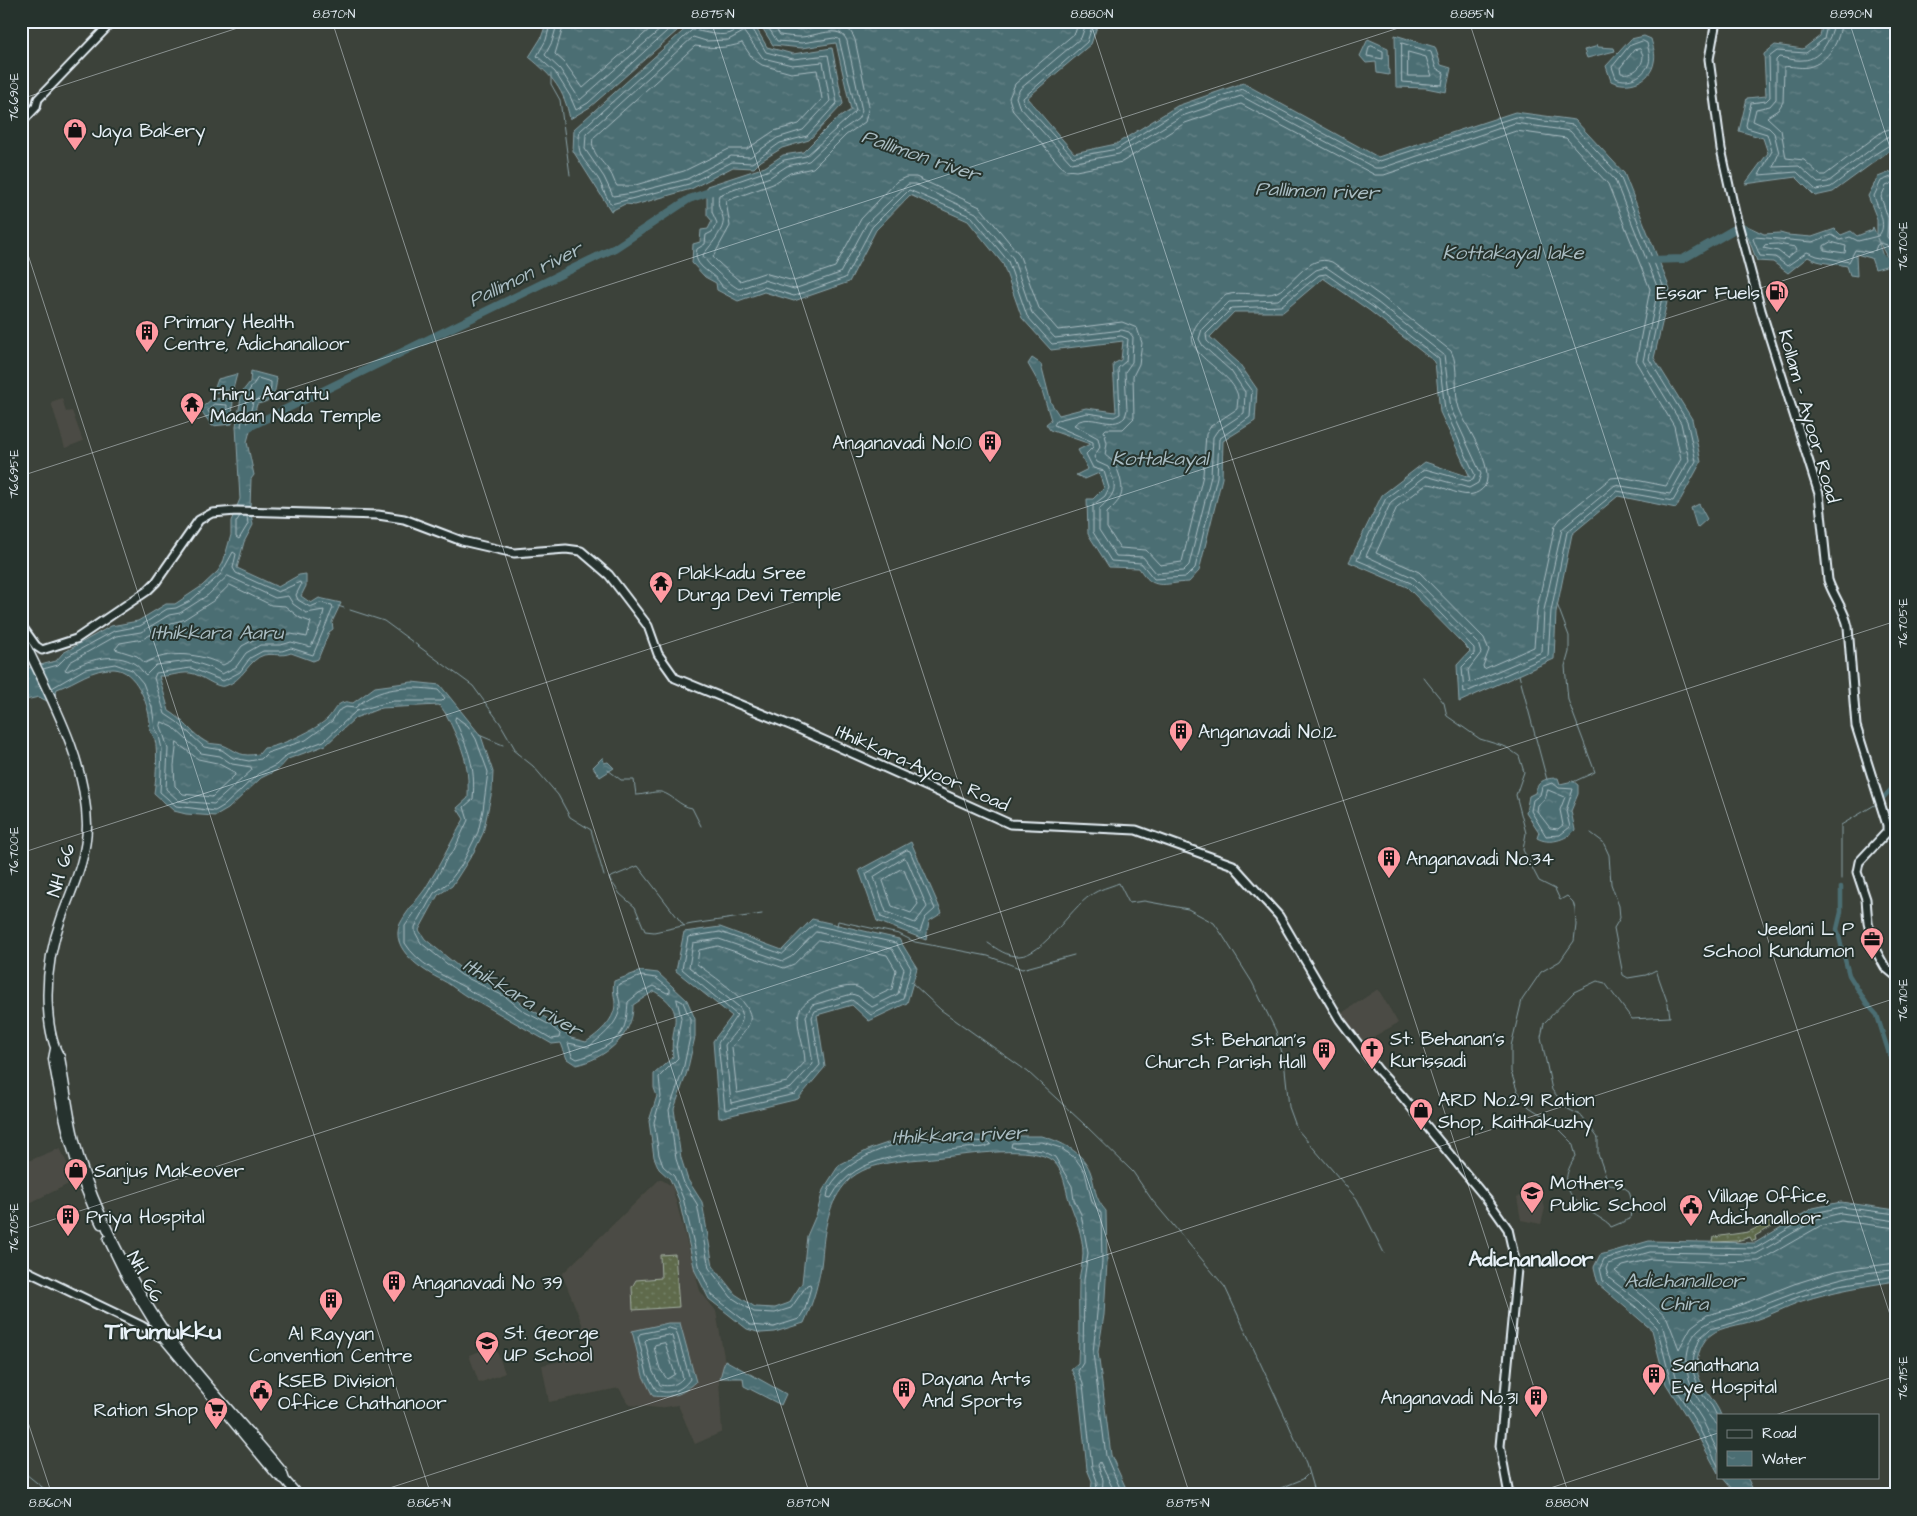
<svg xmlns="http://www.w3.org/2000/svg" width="1917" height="1516" viewBox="0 0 1917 1516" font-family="'Architects Daughter',sans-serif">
  <defs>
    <pattern id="green-dots" width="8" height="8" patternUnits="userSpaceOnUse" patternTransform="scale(1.25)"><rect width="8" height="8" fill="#5e6b4c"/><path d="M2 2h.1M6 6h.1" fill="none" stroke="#758167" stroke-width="1.8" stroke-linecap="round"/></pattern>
    <pattern id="water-ripples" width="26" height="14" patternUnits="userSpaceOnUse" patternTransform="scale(1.25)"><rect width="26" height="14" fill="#4c6e73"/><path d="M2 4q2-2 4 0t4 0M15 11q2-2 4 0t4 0" fill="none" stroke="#668388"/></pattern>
  </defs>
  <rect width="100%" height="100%" fill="#3c423a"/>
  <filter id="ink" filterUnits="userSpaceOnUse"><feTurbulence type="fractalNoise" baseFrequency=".02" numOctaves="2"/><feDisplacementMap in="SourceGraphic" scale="10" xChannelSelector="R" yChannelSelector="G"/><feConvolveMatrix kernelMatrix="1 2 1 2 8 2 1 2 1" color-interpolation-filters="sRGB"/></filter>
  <g filter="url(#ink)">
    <path fill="#4c4c44" d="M 62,398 L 66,412 L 72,411 L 83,441 L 65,448 L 51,402 Z
      M 1378,989 L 1398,1023 L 1362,1043 L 1339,1015 Z
      M 60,1148 L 75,1181 L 21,1207 L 21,1164 Z
      M 660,1179 L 672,1186 L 700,1291 L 716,1311 L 725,1363 L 719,1380 L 722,1432 L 695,1444 L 678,1405 L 659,1408 L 629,1405 L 619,1388 L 549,1402 L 542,1365 L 592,1355 L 593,1351 L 562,1274 Z
      M 1534,1193 L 1537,1199 L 1542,1199 L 1545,1208 L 1541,1224 L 1521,1220 L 1517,1197 Z
      M 495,1346 L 505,1373 L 479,1383 L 469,1355 Z"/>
    <path fill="url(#green-dots)" stroke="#a3aea2" d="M 1780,1217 L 1782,1221 L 1755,1236 L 1756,1240 L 1752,1241 L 1750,1237 L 1737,1241 L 1713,1242 L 1714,1237 L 1748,1232 Z
      M 675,1254 L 679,1307 L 633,1310 L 632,1287 L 636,1280 L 661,1278 L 660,1255 Z"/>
    <path fill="url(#water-ripples)" stroke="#8aa2a8" d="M 547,21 L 685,21 L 677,31 L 590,107 L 570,119 C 564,89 553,77 529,57 L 541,38 Z
      M 738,21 L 752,21 L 767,47 L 793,54 L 832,48 L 843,104 L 809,140 L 782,148 L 761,161 L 754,168 L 733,167 L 691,189 L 635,205 L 625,204 L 611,211 L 573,151 L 574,129 L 692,23 C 710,31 721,33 738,21 Z
      M 758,21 L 1099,21 L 1091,44 L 1027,98 L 1074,153 L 1116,144 L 1177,106 L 1243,83 L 1378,157 L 1515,112 L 1575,120 L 1624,173 L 1670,289 L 1654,358 L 1692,419 L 1701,462 L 1676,508 L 1618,496 L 1572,534 L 1556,612 L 1554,659 L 1459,702 L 1457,665 L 1470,651 L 1407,587 L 1349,562 L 1382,495 L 1425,462 L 1470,477 L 1440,412 L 1435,362 L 1370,311 L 1323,278 L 1283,312 L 1234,312 L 1210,337 L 1239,363 L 1257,389 L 1255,421 L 1223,441 L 1222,478 L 1199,571 L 1189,582 C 1163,583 1154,592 1139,568 L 1109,567 L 1088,534 L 1087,499 L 1093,499 L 1104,488 L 1099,473 L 1085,479 L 1076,475 L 1088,469 L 1078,450 L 1090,444 L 1050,430 L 1046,424 L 1051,420 L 1041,387 L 1028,364 L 1032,358 L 1041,364 L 1051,403 L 1059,415 L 1086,408 L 1116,412 L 1113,364 L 1121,360 L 1123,341 L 1051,350 L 1022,318 L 1003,264 L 968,221 L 910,195 L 876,230 L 849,282 L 794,301 L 764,292 L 738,301 L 717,290 L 716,283 L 705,277 L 692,263 L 693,244 L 700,242 L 701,230 L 708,229 L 712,221 L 707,215 L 707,186 L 765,167 L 783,155 L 803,152 L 834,121 L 851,110 L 836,43 L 802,48 L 773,45 Z
      M 1823,21 L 1896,21 L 1896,146 L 1833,192 L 1815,196 L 1796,177 L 1745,184 L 1768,153 L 1763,138 L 1739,131 L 1747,98 L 1766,96 L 1764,54 L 1775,45 L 1803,49 L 1820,36 Z
      M 1395,35 L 1435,47 L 1441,65 L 1451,68 L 1446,92 L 1426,88 L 1396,87 Z
      M 1644,36 L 1651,39 C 1653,47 1656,54 1654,62 C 1651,82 1627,89 1611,81 L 1606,66 L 1631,39 Z
      M 1368,39 L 1388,48 L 1389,75 L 1377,73 L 1376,62 L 1366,63 L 1360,56 Z
      M 1597,44 L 1598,47 L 1614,48 L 1615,51 L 1587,58 L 1584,50 L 1595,47 Z
      M 1896,170 L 1896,274 L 1877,238 L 1886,266 L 1875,269 L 1871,258 L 1856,254 L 1857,276 L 1850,275 L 1847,266 C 1834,263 1819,264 1808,257 L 1788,273 L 1773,262 L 1757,261 L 1743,224 L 1764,234 L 1780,233 L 1787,235 L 1812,237 L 1835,229 L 1841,235 L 1851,231 L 1857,236 L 1872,230 L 1873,227 L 1877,236 L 1877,219 L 1868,196 L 1878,177 Z
      M 251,371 L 277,378 C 275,394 274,401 257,404 L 247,442 L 254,475 L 251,479 L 250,507 L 253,525 L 244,542 L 237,568 L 278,587 L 299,575 L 306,574 L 306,586 L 301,596 L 311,603 L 319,598 L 341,603 L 332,622 L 333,629 L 329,632 L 318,659 L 313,661 L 291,653 C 281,657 274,653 264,655 C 249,659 243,681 225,686 C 217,689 201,674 190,673 C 179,672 169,677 159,676 L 169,711 C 183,719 192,734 206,742 C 211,745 219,743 225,746 C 240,753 240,757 259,754 L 264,748 C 279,747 318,729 328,718 C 334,712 335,704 345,702 C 347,701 350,703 353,703 L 375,687 L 412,682 L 440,685 L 481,736 L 493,772 L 492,791 L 483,833 L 475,850 L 452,886 L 438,895 L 419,930 L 425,939 L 464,971 L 509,993 L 526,1007 L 552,1021 L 571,1038 L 586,1042 C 598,1034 614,1021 615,1005 C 615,996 612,992 614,981 L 641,971 L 658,973 L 687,1000 L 695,1019 L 695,1037 L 687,1072 L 674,1109 L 681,1158 L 688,1180 L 702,1202 L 713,1266 L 735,1294 L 755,1307 L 775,1308 L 789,1303 L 802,1283 L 807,1236 L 817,1213 L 823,1190 L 839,1165 L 870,1149 L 908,1136 L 1042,1136 C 1061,1142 1082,1151 1090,1171 C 1096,1187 1093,1196 1106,1211 L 1107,1262 L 1104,1315 L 1098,1352 L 1111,1455 L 1129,1495 L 1091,1493 L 1092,1481 L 1087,1469 L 1078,1384 L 1071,1369 L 1078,1363 C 1080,1335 1078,1307 1079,1280 C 1080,1271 1083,1262 1083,1254 C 1083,1236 1076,1219 1070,1203 C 1065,1189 1065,1172 1053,1161 C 1033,1144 966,1155 942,1157 C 913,1161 869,1159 848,1181 C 828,1202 824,1230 822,1258 C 820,1279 813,1303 804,1323 L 775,1332 L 761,1333 L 747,1329 L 709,1299 L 695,1271 L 679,1200 L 670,1179 L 659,1169 L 654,1157 L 649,1121 L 657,1096 L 654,1088 L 654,1074 L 673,1057 C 668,1026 690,1012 654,991 L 633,1005 C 634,1036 604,1059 576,1065 L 567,1059 L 561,1043 L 552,1044 L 477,1001 C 465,998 454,986 442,980 C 423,971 389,949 400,924 C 406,912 417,900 425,889 C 439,867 451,842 464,819 L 457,808 L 468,798 C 469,770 466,757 455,733 C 450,723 447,713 439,705 L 381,708 L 355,718 L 326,745 L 288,759 L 279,769 L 261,778 L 228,809 L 216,816 L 186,814 L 174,811 L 154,793 C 156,782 158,750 155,740 C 154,736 151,733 150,730 C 149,727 150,724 150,722 C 148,703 136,670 114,669 C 92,668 77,682 57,689 L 55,695 L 47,701 L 39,697 L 21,701 L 21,670 L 56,661 L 63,653 L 111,626 L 138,621 L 166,604 L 175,604 L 202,586 L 218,571 L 223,563 L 231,535 L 231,521 L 240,499 L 236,426 L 242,392 L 250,382 Z
      M 237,374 L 233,389 L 213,393 L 218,379 Z
      M 233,398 L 232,424 L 212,426 L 200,409 L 212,399 Z
      M 1699,504 L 1707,519 L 1697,528 L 1691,508 Z
      M 603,757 L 604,763 L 608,762 L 614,768 L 600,777 L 593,767 Z
      M 1558,778 L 1560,784 L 1573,781 L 1578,785 L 1578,794 L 1571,811 L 1575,830 C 1566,840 1549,845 1537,838 L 1539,832 L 1526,812 L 1529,796 L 1535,793 C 1538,780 1546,778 1558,778 Z
      M 911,842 L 942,913 L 929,921 L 926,940 L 877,921 L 859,870 Z
      M 812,919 L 899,939 L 917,968 L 907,1003 L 869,1021 L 852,1005 L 817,1015 L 825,1067 L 798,1099 L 719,1118 L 713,1041 L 732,1016 L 676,971 L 684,932 L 720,927 L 782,950 Z
      M 1841,1202 L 1896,1210 L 1896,1281 C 1864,1286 1833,1291 1802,1301 C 1785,1307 1769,1316 1752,1321 C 1741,1325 1720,1327 1712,1334 C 1702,1340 1696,1356 1697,1368 C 1698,1386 1715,1399 1721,1415 L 1718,1415 L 1718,1473 L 1692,1425 L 1666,1384 L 1652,1330 L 1598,1284 L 1594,1267 L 1600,1255 L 1649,1241 L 1755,1243 L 1813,1208 Z
      M 668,1323 L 680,1323 L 696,1382 C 682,1395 672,1398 653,1396 L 643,1376 L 632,1331 Z
      M 725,1360 L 786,1394 L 781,1405 L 744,1386 L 743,1378 L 720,1378 Z
      M 1722,1477 L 1747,1477 L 1753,1490 L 1757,1495 L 1737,1495 Z"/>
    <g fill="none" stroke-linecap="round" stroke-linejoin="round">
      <path stroke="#aabdc3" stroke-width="1" d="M 551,21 L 546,40 L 537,56 L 555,72 L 570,96 L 576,110 L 588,103 L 678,21
        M 558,21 L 552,42 L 545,55 L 560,69 L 580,100 L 670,21
        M 565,21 L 555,54 L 565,63 L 583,88 L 659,21
        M 740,21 C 737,44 704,31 692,30 L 580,131 C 575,158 586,160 599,180 C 603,188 605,196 611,204 L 689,184 L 732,162 L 752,163 L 780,143 L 807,136 L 837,103 L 828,55 L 793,59 L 766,52 L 748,21
        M 764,21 L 777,41 L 802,43 L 834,38 L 839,39 L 856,111 L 806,156 L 784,160 L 767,171 L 712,190 L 712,212 L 717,223 L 712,232 L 706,235 L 705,244 L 697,249 C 691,269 717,272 722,287 L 739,296 L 764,287 L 794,296 L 845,278 L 872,227 L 909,190 L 972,217 L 1008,261 L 1027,316 L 1052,344 L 1121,336 L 1128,339 L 1126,361 L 1118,368 L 1120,414 L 1114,417 L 1087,413 L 1057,420 L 1054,425 L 1093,442 L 1093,447 L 1086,454 L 1093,468 L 1104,471 L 1109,488 L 1105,496 L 1093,505 L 1093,532 L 1111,561 L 1141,563 L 1154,579 L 1186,577 L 1195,568 L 1217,477 L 1219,439 L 1250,417 L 1252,390 L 1235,367 L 1207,341 L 1206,334 L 1232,308 L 1281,306 L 1319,275 L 1326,274 L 1373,307 L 1439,359 L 1445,410 L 1475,475 L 1473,480 L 1468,481 L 1425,469 L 1386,498 L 1357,560 L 1411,583 L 1474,648 L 1474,655 L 1462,667 L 1464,693 L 1548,656 L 1551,611 L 1567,532 L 1617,491 L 1673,501 L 1696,461 L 1687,421 L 1649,359 L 1664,288 L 1620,176 L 1573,125 L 1515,117 L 1377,162 L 1242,89 L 1179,110 L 1117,149 L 1073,157 L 1024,103 L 1023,98 L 1087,42 L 1094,21
        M 771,21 L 780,35 C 787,36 794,37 800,37 C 815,37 840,23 847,41 L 862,111 L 858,119 L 842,130 L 809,161 L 787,166 L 770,177 L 719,195 C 717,208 720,207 723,218 C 726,229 708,248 703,255 C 705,263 732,286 739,289 L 764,280 L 794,289 L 840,273 L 867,223 L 908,184 L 915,184 L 976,213 L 1013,258 L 1032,313 L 1055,338 L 1122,330 L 1129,332 L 1133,337 L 1132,362 L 1125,372 L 1127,410 L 1125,417 C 1112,432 1088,410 1074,425 L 1098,438 L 1100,447 L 1094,457 L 1097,462 L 1108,467 C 1119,489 1115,494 1099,509 L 1099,530 L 1116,556 L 1143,557 L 1156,573 L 1183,571 L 1189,565 L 1211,476 L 1213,437 L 1217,431 L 1244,413 L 1245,392 L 1231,371 L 1203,346 L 1199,339 L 1202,329 L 1229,302 L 1278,300 L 1316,270 L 1326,267 L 1377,302 L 1444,355 L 1451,409 L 1481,474 L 1478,483 L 1469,488 L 1426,476 L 1391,502 L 1366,556 L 1414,578 L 1478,643 L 1481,653 L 1468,670 L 1470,683 L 1542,652 L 1544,610 L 1562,529 L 1615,485 L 1670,494 L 1689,460 L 1681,423 L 1643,361 L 1658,289 L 1615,180 L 1570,131 L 1515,123 L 1382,168 L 1375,168 L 1241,96 L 1182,116 L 1119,154 L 1071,163 L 1019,106 L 1016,97 L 1020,89 L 1081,38 L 1087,21
        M 780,21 L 785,28 C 790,28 796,30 801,29 C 820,29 846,14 855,40 L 869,106 L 865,122 L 846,135 L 813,168 L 790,173 L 773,184 L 726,201 L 730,226 L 713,257 C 715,260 737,279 740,281 L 764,273 L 794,281 L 835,267 L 861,219 L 897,181 L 906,177 L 916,177 L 980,207 L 1019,254 L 1039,308 L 1058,330 L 1122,322 L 1137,328 L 1142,343 L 1139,364 L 1133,376 L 1134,418 L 1123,429 L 1106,429 L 1104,431 L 1107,443 L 1105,455 C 1113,461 1116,465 1119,474 C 1125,495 1122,498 1107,513 L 1107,528 L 1120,548 L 1146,550 L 1160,565 L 1182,562 L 1203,475 L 1206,434 L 1211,426 L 1237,409 C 1237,404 1239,398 1237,393 C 1226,364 1169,352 1203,317 C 1210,310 1217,301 1226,295 C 1241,290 1264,298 1277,292 C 1295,284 1308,253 1332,262 L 1381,296 L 1451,351 C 1460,368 1453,390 1459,408 C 1466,428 1495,466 1485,486 C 1469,506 1447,485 1427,484 L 1397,507 L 1376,553 L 1419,572 L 1484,638 L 1489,650 L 1483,666 L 1484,669 L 1534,647 L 1537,609 L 1555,526 L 1560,519 L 1611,478 L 1621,477 L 1666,486 L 1681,459 L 1674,426 L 1636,362 L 1650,289 L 1608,184 L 1566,138 L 1516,131 L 1384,175 L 1375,175 L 1241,104 L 1185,123 L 1122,162 L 1076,171 L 1066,170 L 1060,165 L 1013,111 L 1009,98 L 1015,84 L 1075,33 L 1079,21
        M 1828,21 L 1824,39 L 1806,53 L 1777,51 L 1769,57 L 1770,97 L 1766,101 L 1751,103 L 1746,125 L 1747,128 L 1767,134 L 1772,151 L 1759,175 L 1797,172 L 1816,190 L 1831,187 L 1872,156 L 1896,141
        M 1834,21 C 1833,36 1821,60 1803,60 C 1795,61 1787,58 1779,57 L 1776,60 L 1776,99 L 1770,106 L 1756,109 L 1753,121 L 1769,128 L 1774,133 L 1779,153 L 1773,167 L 1799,166 L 1818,183 L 1828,182 L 1887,137 L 1896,135
        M 1841,21 C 1841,40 1828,63 1808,67 C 1800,69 1791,65 1784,67 L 1783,102 L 1778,110 L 1767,117 L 1781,130 L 1786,158 L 1804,160 L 1820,175 L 1825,175 L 1883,131 L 1896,127
        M 744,32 L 763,58 L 792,65 L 823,62 L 830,101 L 803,130 L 777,138 L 750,157 L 731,156 L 687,179 L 633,193 L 613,196 L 604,177 L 585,149 L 586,134 L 693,37 L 706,41 L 728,40 Z
        M 1643,41 L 1647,43 C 1648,49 1651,56 1649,63 C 1645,76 1628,84 1616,78 L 1612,67 L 1629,46 Z
        M 742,43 L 753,59 L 762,65 L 791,73 L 817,70 L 822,99 L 799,124 L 774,131 L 747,149 L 729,149 L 684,171 L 632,186 L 617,186 C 614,182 613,176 610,172 C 602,160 590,153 593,138 L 695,46 C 712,48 726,49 742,43 Z
        M 1402,43 L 1431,52 L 1436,68 L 1444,73 L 1442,85 L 1402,82 Z
        M 1372,46 L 1383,51 L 1383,59 L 1367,56 L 1369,47 Z
        M 1640,49 L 1643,55 C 1643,68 1633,75 1621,73 L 1620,68 L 1634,50 Z
        M 1408,52 L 1426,57 L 1432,76 L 1408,76 Z
        M 1896,175 L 1881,181 L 1874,196 C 1877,207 1889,226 1878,236 L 1858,241 L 1850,237 L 1840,240 L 1832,235 L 1812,242 L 1755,237 L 1753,239 L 1760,256 L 1775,257 L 1787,266 L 1807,252 L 1817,256 L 1849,262 L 1855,250 L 1874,253 L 1877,245 L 1881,243 L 1887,245 L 1896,263
        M 1896,182 L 1886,186 L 1881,197 L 1888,218 L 1887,237 L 1896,249
        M 1831,242 L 1846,246 L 1845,253 L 1824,250 L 1824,246 Z
        M 1778,244 L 1795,247 L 1797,250 L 1787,258 L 1778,251 L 1763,248 L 1765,245 Z
        M 258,378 L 271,382 C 271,401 265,394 253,402 L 246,429 L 243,430 L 241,426 L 247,394 Z
        M 214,404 L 227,405 L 226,419 L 214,420 L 208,411 Z
        M 240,516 L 236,522 L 236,537 L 239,539 L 248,524 L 247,516
        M 228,576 L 275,598 L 288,596 L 293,604 L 306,613 L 324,610 L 321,624 L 311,647 L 291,642 L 281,645 L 260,645 L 246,653 L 236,667 L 222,674 L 212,668 L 191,661 L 156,665 L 146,675 C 142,672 139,666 135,664 C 115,651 86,660 68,671 L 65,670 L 70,662 L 116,636 L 141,632 L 169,615 L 180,613 L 208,595 Z
        M 230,585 L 271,605 L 285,606 L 300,618 L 311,622 L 307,637 L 291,634 L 257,638 L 242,646 L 231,661 L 223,665 C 199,653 169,650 145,663 L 137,656 L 115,649 L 120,643 L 143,639 L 171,623 L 183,620 L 213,601 Z
        M 43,669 L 58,665 L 66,657 L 114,631 L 140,626 L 167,609 L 176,608 L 190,601 L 221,574 L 233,552 L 236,554 L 233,568 L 236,573 L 278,592 L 300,582 L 301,585 L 296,595 L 298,600 L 310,607 L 320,603 L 332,605 L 333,608 L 313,655 L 291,648 L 282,651 L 263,651 L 250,658 L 240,672 L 223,681 L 191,668 L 156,673 L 154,678 L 165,714 L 177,722 L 204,747 L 222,750 L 233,758 L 249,761 L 261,759 L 267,753 L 306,740 L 332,721 L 338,711 L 346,707 L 355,708 C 378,686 408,686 438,690 L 445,698 L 442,701 L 393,701 L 356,711 L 324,741 L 287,755 L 276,765 L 258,774 L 225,805 L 215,811 L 176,806 L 160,792 L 162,749 L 159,736 L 155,728 L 152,707 L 143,683 L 132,670 L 115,664 L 85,669 L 52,688
        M 456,717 L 468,726 L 476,739 L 488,772 L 483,810 L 478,832 L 461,866 L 448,883 L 434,893 L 415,927 L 415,932 L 421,943 L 461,975 L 506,997 L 523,1011 L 550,1025 L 560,1034 L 559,1038 L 552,1039 L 480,996 C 473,994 470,990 464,987 C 442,975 418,964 405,943 L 405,926 L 429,892 L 446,860 L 454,850 L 468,820 L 464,807 L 473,799 C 476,766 468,749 455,720 Z
        M 162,722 L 173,727 L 201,753 L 220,756 L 232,764 L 251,767 L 252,770 L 214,804 L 179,801 L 166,789 L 168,749 L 161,726 Z
        M 177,743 L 198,759 L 217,763 L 234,772 L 235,775 L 212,797 L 183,794 L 175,786 L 174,766 Z
        M 1553,783 L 1559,788 L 1573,789 L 1566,811 L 1570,827 L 1560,835 L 1546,836 L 1531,811 L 1533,800 L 1540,795 L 1542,787 Z
        M 1548,790 L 1565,797 L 1560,810 L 1563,825 L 1558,829 L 1550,828 L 1537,811 L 1538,805 L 1545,799 Z
        M 907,850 L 910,851 L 935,909 L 925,918 L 920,932 L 881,917 L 866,874 Z
        M 904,858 L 907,860 L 927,907 L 915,923 L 886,912 L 874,877 Z
        M 901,869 L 904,870 L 918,904 L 911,913 L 892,906 L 883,881 Z
        M 814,925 L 896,943 L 911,968 L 903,999 L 871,1015 L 852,1000 L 815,1011 L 812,1017 L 820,1065 L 795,1094 L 725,1110 L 718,1043 L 737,1015 L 682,969 L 688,937 L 720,932 L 782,954 Z
        M 816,932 L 892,949 L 904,969 L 898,994 L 872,1007 L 858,996 L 852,994 L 812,1005 L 806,1016 L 813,1064 L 791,1088 L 731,1103 L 725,1045 C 732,1034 750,1021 739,1007 L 689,967 L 693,943 L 719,939 L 783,961 L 791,957 Z
        M 819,940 L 887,955 L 896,970 L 892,989 L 873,998 C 868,995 863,989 857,987 C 844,983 803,997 799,1012 C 795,1027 805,1046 805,1062 L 787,1082 L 737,1093 L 732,1047 C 738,1039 747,1031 750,1021 C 755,1002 711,975 697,964 L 699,950 L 718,946 L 784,968 L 794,964 Z
        M 642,976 L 656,978 L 670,989 L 670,992 L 667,993 L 654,986 L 639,993 L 628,1002 C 627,1012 627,1024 621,1033 C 612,1045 591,1056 577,1059 L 572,1056 L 568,1043 L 588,1047 C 601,1038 621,1022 620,1004 C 619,996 616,992 618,985 Z
        M 677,999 L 683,1002 L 690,1019 L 690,1037 L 683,1070 L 669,1110 L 676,1159 L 684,1183 L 697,1204 L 709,1268 L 731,1297 L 754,1312 L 775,1313 L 791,1308 L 807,1285 L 810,1284 L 811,1287 L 805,1309 L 799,1319 L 774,1327 L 750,1325 L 712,1295 L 700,1269 L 683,1198 L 674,1176 L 663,1166 L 659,1155 L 654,1122 L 661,1097 L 659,1077 L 678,1058 L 676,1047 L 681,1018 Z
        M 956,1140 L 989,1142 L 991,1144 C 985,1149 973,1147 965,1148 C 918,1155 856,1150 831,1198 L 827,1197 C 829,1169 884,1145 909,1141 C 924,1139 941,1140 956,1140 Z
        M 1896,1228 L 1841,1221 L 1820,1226 L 1759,1261 L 1712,1262 L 1651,1259 L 1623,1266 L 1615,1271 L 1667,1318 L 1679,1349 L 1691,1327 L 1707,1315 L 1730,1309 L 1794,1284 L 1835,1271 L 1896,1263
        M 669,1328 L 676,1330 L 690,1379 C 682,1391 668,1395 656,1390 L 647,1374 L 638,1337 L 640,1334 Z
        M 669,1335 L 672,1336 L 683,1378 C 677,1385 669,1387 660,1385 L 653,1372 L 645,1341 L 647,1339 Z
        M 665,1343 L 675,1374 L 667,1379 L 660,1369 L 654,1347 L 655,1345 Z
        M 1718,1418 L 1712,1406 L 1701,1393 L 1692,1369 L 1694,1355 L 1700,1338 L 1710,1329 L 1733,1323 L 1798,1297 L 1839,1285 L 1896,1276
        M 1718,1425 C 1710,1421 1693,1391 1690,1382 C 1684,1366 1686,1344 1697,1331 C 1711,1316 1735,1316 1753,1309 C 1800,1291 1845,1272 1896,1270
        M 1718,1452 L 1702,1419 L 1677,1380 L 1662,1324 L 1640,1302 L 1609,1278 L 1606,1269 L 1608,1264 L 1650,1252 L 1756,1254 L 1817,1219 L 1841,1213 L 1896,1221
        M 1718,1466 L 1696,1422 L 1671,1382 L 1657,1327 L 1636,1307 L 1603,1281 L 1600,1268 L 1604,1259 L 1649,1246 L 1756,1248 L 1815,1213 L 1841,1207 L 1896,1214
        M 1096,1495 L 1097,1481 L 1092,1467 L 1083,1384 L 1078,1371 L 1083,1363 L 1084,1280 L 1088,1253 L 1081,1214 L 1074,1200 L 1072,1186 L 1055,1157 L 1043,1151 L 1011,1147 L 1012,1143 L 1042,1142 L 1061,1148 L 1075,1158 L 1085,1172 L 1092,1202 L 1101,1213 L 1102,1262 L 1093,1353 L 1106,1456 L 1123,1495
        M 1102,1495 L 1103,1480 L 1098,1465 L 1100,1462 L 1116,1495"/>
      <path stroke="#8aa2a8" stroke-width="1" d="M 551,74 L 551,84 L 560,100 L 570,175
        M 1557,604 L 1569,636 L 1569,652 L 1565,666 L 1568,700 L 1595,772 L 1573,782
        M 338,606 L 344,608
        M 350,610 L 384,621 L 473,686 L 500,723 L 518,754
        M 1519,675 L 1547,780
        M 1423,677 L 1444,703 L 1447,716 L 1480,739 L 1506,747 L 1519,756 L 1524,772 L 1516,795 L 1526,833 L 1523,850 L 1539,881 L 1555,889 L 1560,900 L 1567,896 L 1573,902 L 1575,909 L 1576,925 L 1574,941 L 1560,961 L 1541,972 L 1522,1000 L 1511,1046 L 1511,1072 L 1517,1090 L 1529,1107 L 1551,1121 L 1572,1142 L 1576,1156 C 1550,1193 1583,1206 1609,1224 L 1611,1227 L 1630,1219 L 1632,1202 L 1629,1191 L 1623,1187 L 1609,1185 L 1598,1154 L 1598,1138 L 1582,1116 L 1568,1109 L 1552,1090 L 1541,1037 L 1544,1023 L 1574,992 L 1597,981 L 1605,983 L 1632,1019 L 1670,1017 L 1668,1004 L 1656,970 L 1646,975 L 1628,978 L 1623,975 L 1614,928 L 1620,918 L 1619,906 L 1611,884 L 1609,855 L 1603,842 L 1591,833
        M 479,735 L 503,745
        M 513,750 L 533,766 L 558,795 L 570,817 L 591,830 L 604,876
        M 608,770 L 621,780 L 634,780 L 636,795 C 644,795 653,791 661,792 C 673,795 679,806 692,808 L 701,826
        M 1841,879 L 1841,825 L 1878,803
        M 684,926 L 638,866 L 609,878 L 620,894 L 635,907 L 645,931 L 654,932 L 692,924 L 762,914
        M 837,926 L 838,921 L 899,934 L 915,942 L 988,956 L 1022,969 L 1074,955
        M 988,943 C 997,949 1008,957 1019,956 C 1044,955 1069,909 1091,895 C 1099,889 1110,887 1119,883 L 1129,903 L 1144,901 L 1188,909 L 1214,923 L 1223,936 L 1252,982 L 1276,1031 L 1284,1060 L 1289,1107 L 1297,1129 L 1357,1199 L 1384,1253
        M 911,982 L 941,1010 L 1028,1072 L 1084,1124 L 1133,1172 L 1152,1200 L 1225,1287 L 1288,1423 L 1306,1464 L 1315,1495
        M 21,1470 L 52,1495
        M 1264,1495 L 1303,1479 L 1308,1474"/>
      <path stroke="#4c6e73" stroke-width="4.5" d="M 1883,798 L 1896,784
        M 1841,887 L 1841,912 L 1837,929 L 1849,975 L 1867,1004 L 1877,1015 L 1896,1076"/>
      <path stroke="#4c6e73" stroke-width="8" d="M 1875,255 L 1896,266
        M 1650,260 L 1683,259 L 1740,226 L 1753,234
        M 245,429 L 615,248 L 689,199 L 715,190"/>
      <g stroke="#e8f1f8" stroke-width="11">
        <path id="secondary" d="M 1716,21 L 1709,59 L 1721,149 L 1735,213 L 1761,310 L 1819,494 L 1828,580 C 1833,596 1845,610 1848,627 L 1856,726 L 1887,825 L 1887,832 L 1859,862 L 1857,872 L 1866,899 L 1868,923 L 1875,949 L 1885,967 L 1896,976
          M 21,123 L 36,107 L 38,99 L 113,21
          M 21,625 L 36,646 L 42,650 L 76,639 L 147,591 L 156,582 L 199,520 L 212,513 L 236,511 L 378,515 L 404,519 L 462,541 L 514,553 L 566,549 L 581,551 L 609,575 L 648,626 L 658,654 L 675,678 L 792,726 L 1010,824 L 1136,830 L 1233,865 L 1279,916 L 1340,1020 L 1378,1070 L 1401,1095 L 1489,1202 L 1508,1229 L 1517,1269 L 1500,1446 L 1509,1495
          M 21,1268 L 142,1326 L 164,1339"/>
      </g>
      <g stroke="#e8f1f8" stroke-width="11">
        <path id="trunk" d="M 21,635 C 49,695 86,758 87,825 C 87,859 72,888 61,919 C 50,949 46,978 48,1009 C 49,1025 51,1043 60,1057 C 67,1096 71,1137 85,1175 C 104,1229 143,1305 178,1349 C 211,1391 248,1430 282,1471 L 285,1480
          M 55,1049 L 53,1059 C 63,1117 74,1171 101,1224
          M 108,1239 L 127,1278 L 164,1339 L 277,1475 L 285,1480 L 298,1495"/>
      </g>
      <use href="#secondary" stroke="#26332d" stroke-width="7"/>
      <use href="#trunk" stroke="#26332d" stroke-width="8"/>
    </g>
  </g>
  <path fill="none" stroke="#e8f1f8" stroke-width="1" stroke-opacity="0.45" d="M 332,21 L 810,1495M 711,21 L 1190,1495M 1090,21 L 1569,1495M 1469,21 L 1896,1333M 1849,21 L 1896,166M 21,99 L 259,21M 21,233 L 431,1495M 21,476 L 1420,21M 21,853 L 1896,244M 21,1230 L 1896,621M 21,1401 L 52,1495M 1775,1415 L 1896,1376M 368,1495 L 1896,998M 1529,1495 L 1718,1433"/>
  <defs>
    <g id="shop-pin" transform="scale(1.25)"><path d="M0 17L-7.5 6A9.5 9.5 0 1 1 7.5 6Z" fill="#ff9aa2" stroke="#26332d"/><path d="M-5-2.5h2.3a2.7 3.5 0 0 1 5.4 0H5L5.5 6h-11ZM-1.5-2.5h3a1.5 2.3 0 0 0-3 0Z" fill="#111"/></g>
    <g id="fuel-pin" transform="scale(1.25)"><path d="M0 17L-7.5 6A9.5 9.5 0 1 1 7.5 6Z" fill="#ff9aa2" stroke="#26332d"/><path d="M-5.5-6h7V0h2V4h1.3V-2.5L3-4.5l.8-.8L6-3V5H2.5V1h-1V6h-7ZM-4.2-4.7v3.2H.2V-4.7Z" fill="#111"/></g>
    <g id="building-pin" transform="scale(1.25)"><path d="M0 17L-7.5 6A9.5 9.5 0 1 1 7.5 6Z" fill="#ff9aa2" stroke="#26332d"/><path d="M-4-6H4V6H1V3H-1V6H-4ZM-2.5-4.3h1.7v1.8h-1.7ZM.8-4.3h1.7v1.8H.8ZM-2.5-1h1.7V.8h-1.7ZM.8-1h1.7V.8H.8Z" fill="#111"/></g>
    <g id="temple-pin" transform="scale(1.25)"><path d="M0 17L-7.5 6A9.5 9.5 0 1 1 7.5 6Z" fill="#ff9aa2" stroke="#26332d"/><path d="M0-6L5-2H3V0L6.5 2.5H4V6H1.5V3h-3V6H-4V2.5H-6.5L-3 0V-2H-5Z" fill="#111"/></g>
    <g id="office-pin" transform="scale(1.25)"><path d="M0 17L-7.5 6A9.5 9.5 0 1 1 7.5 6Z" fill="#ff9aa2" stroke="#26332d"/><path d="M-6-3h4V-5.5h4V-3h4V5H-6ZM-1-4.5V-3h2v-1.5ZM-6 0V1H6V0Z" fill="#111"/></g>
    <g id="church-pin" transform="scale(1.25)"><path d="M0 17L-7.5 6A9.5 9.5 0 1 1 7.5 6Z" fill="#ff9aa2" stroke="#26332d"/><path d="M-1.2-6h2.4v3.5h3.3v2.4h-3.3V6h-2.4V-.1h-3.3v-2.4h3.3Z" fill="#111"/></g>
    <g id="school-pin" transform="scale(1.25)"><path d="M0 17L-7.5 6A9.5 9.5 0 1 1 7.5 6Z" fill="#ff9aa2" stroke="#26332d"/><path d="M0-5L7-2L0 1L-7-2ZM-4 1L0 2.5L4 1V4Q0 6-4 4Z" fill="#111"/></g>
    <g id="civic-pin" transform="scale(1.25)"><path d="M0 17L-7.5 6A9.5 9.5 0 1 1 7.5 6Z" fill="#ff9aa2" stroke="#26332d"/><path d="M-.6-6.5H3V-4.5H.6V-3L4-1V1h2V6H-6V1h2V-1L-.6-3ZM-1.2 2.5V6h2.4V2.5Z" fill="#111"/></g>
    <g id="supermarket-pin" transform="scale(1.25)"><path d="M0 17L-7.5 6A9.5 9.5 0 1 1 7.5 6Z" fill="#ff9aa2" stroke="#26332d"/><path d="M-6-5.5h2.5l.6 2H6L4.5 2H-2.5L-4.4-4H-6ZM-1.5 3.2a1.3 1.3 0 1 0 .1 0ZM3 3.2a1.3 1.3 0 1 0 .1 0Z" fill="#111"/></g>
  </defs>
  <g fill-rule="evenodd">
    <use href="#shop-pin" x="75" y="130"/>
    <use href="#fuel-pin" x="1777" y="292"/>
    <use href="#building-pin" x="147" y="332"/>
    <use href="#temple-pin" x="192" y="404"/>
    <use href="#building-pin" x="990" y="442"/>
    <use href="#temple-pin" x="661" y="583"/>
    <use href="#building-pin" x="1181" y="731"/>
    <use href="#building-pin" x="1389" y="858"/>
    <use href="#office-pin" x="1872" y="939"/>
    <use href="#church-pin" x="1372" y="1049"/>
    <use href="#building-pin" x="1324" y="1050"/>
    <use href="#shop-pin" x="1421" y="1110"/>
    <use href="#shop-pin" x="76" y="1170"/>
    <use href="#school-pin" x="1532" y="1193"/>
    <use href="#civic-pin" x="1691" y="1206"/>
    <use href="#building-pin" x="68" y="1216"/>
    <use href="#building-pin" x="394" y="1282"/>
    <use href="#building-pin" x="331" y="1300"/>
    <use href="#school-pin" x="487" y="1343"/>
    <use href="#building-pin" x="1654" y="1375"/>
    <use href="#building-pin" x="904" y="1389"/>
    <use href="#civic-pin" x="261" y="1391"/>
    <use href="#building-pin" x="1536" y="1397"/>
    <use href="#supermarket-pin" x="216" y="1409"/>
  </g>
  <g text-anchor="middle" stroke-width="4" stroke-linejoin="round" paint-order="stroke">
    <g font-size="19" fill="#e8f1f8" stroke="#26332d" text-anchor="start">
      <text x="92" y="137">Jaya Bakery</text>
      <text x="1760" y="299" text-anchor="end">Essar Fuels</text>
      <text x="164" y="328">Primary Health<tspan x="164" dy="22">Centre, Adichanalloor</tspan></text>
      <text x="210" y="400">Thiru Aarattu<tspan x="210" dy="22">Madan Nada Temple</tspan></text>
      <text x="972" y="449" text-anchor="end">Anganavadi No.10</text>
      <text x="678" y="579">Plakkadu Sree<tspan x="678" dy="22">Durga Devi Temple</tspan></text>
      <text x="1198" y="738">Anganavadi No.12</text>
      <text x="1406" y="865">Anganavadi No.34</text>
      <text x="1854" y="935" text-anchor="end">Jeelani L P<tspan x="1854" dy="22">School Kundumon</tspan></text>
      <text x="1390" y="1045">St: Behanan's<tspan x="1390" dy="22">Kurissadi</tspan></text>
      <text x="1306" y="1046" text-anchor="end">St: Behanan's<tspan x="1306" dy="22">Church Parish Hall</tspan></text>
      <text x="1438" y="1106">ARD No.291 Ration<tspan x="1438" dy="22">Shop, Kaithakuzhy</tspan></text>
      <text x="94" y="1177">Sanjus Makeover</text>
      <text x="1550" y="1189">Mothers<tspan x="1550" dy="22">Public School</tspan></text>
      <text x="1708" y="1202">Village Office,<tspan x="1708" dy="22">Adichanalloor</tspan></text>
      <text x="86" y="1223">Priya Hospital</text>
      <text x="412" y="1289">Anganavadi No 39</text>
      <text x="504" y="1339">St. George<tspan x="504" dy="22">UP School</tspan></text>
      <text x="331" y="1340" text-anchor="middle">Al Rayyan<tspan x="331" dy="22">Convention Centre</tspan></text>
      <text x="1672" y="1371">Sanathana<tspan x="1672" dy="22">Eye Hospital</tspan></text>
      <text x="922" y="1385">Dayana Arts<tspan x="922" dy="22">And Sports</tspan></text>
      <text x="278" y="1387">KSEB Division<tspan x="278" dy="22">Office Chathanoor</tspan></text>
      <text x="1518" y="1404" text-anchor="end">Anganavadi No.31</text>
      <text x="198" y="1416" text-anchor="end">Ration Shop</text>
    </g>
    <g font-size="19" fill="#e8f1f8" stroke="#26332d">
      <text transform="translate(1810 416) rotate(74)" y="7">Kollam - Ayoor Road</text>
      <text transform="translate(923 767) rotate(24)" y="7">Ithikkara-Ayoor Road</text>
      <text transform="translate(60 870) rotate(-73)" y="7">NH 66</text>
      <text transform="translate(146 1276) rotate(61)" y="7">NH 66</text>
    </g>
    <g font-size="20" font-style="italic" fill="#aabdc3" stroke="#26332d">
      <text transform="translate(921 155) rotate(19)" y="7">Pallimon river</text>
      <text transform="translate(1317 190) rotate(2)" y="7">Pallimon river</text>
      <text x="1513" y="259">Kottakayal lake</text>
      <text transform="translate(525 274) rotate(-26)" y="7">Pallimon river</text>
      <text x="1160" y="465">Kottakayal</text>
      <text x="217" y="639">Ithikkara Aaru</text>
      <text transform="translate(523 997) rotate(31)" y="7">Ithikkara river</text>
      <text transform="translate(959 1134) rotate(-2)" y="7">Ithikkara river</text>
      <text x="1684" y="1287">Adichanalloor<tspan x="1684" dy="23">Chira</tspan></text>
    </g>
    <g font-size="21" font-weight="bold" fill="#e8f1f8" stroke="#26332d">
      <text x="1531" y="1266">Adichanalloor</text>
    </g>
    <g font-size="24" font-weight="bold" fill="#e8f1f8" stroke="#26332d">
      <text x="163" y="1339">Tirumukku</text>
    </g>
  </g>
  <rect width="1917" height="1516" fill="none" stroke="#26332d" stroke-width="55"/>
  <rect x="1717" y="1414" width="162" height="65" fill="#26332d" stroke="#747f7e"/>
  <rect x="1727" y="1430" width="25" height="8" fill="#26332d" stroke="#747f7e"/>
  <text x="1762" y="1438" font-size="15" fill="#e8f1f8">Road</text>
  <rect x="1727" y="1451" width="25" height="15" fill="url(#water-ripples)" stroke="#747f7e"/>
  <text x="1762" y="1464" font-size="15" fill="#e8f1f8">Water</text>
  <rect x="28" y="28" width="1862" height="1460" fill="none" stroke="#e8f1f8" stroke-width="2"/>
  <g font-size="12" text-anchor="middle" fill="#e8f1f8">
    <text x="334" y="18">8.870°N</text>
    <text x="713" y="18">8.875°N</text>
    <text x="1092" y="18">8.880°N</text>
    <text x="1472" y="18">8.885°N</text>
    <text x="1851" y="18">8.890°N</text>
    <text transform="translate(14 97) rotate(-90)" y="4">76.690°E</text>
    <text transform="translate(1903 246) rotate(-90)" y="4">76.700°E</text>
    <text transform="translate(14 474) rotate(-90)" y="4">76.695°E</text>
    <text transform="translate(1903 623) rotate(-90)" y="4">76.705°E</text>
    <text transform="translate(14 851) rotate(-90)" y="4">76.700°E</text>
    <text transform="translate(1903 1000) rotate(-90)" y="4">76.710°E</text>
    <text transform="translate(14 1228) rotate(-90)" y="4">76.705°E</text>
    <text transform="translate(1903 1378) rotate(-90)" y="4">76.715°E</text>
    <text x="50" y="1507">8.860°N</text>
    <text x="429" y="1507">8.865°N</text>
    <text x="808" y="1507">8.870°N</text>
    <text x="1188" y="1507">8.875°N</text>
    <text x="1567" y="1507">8.880°N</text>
  </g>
</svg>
